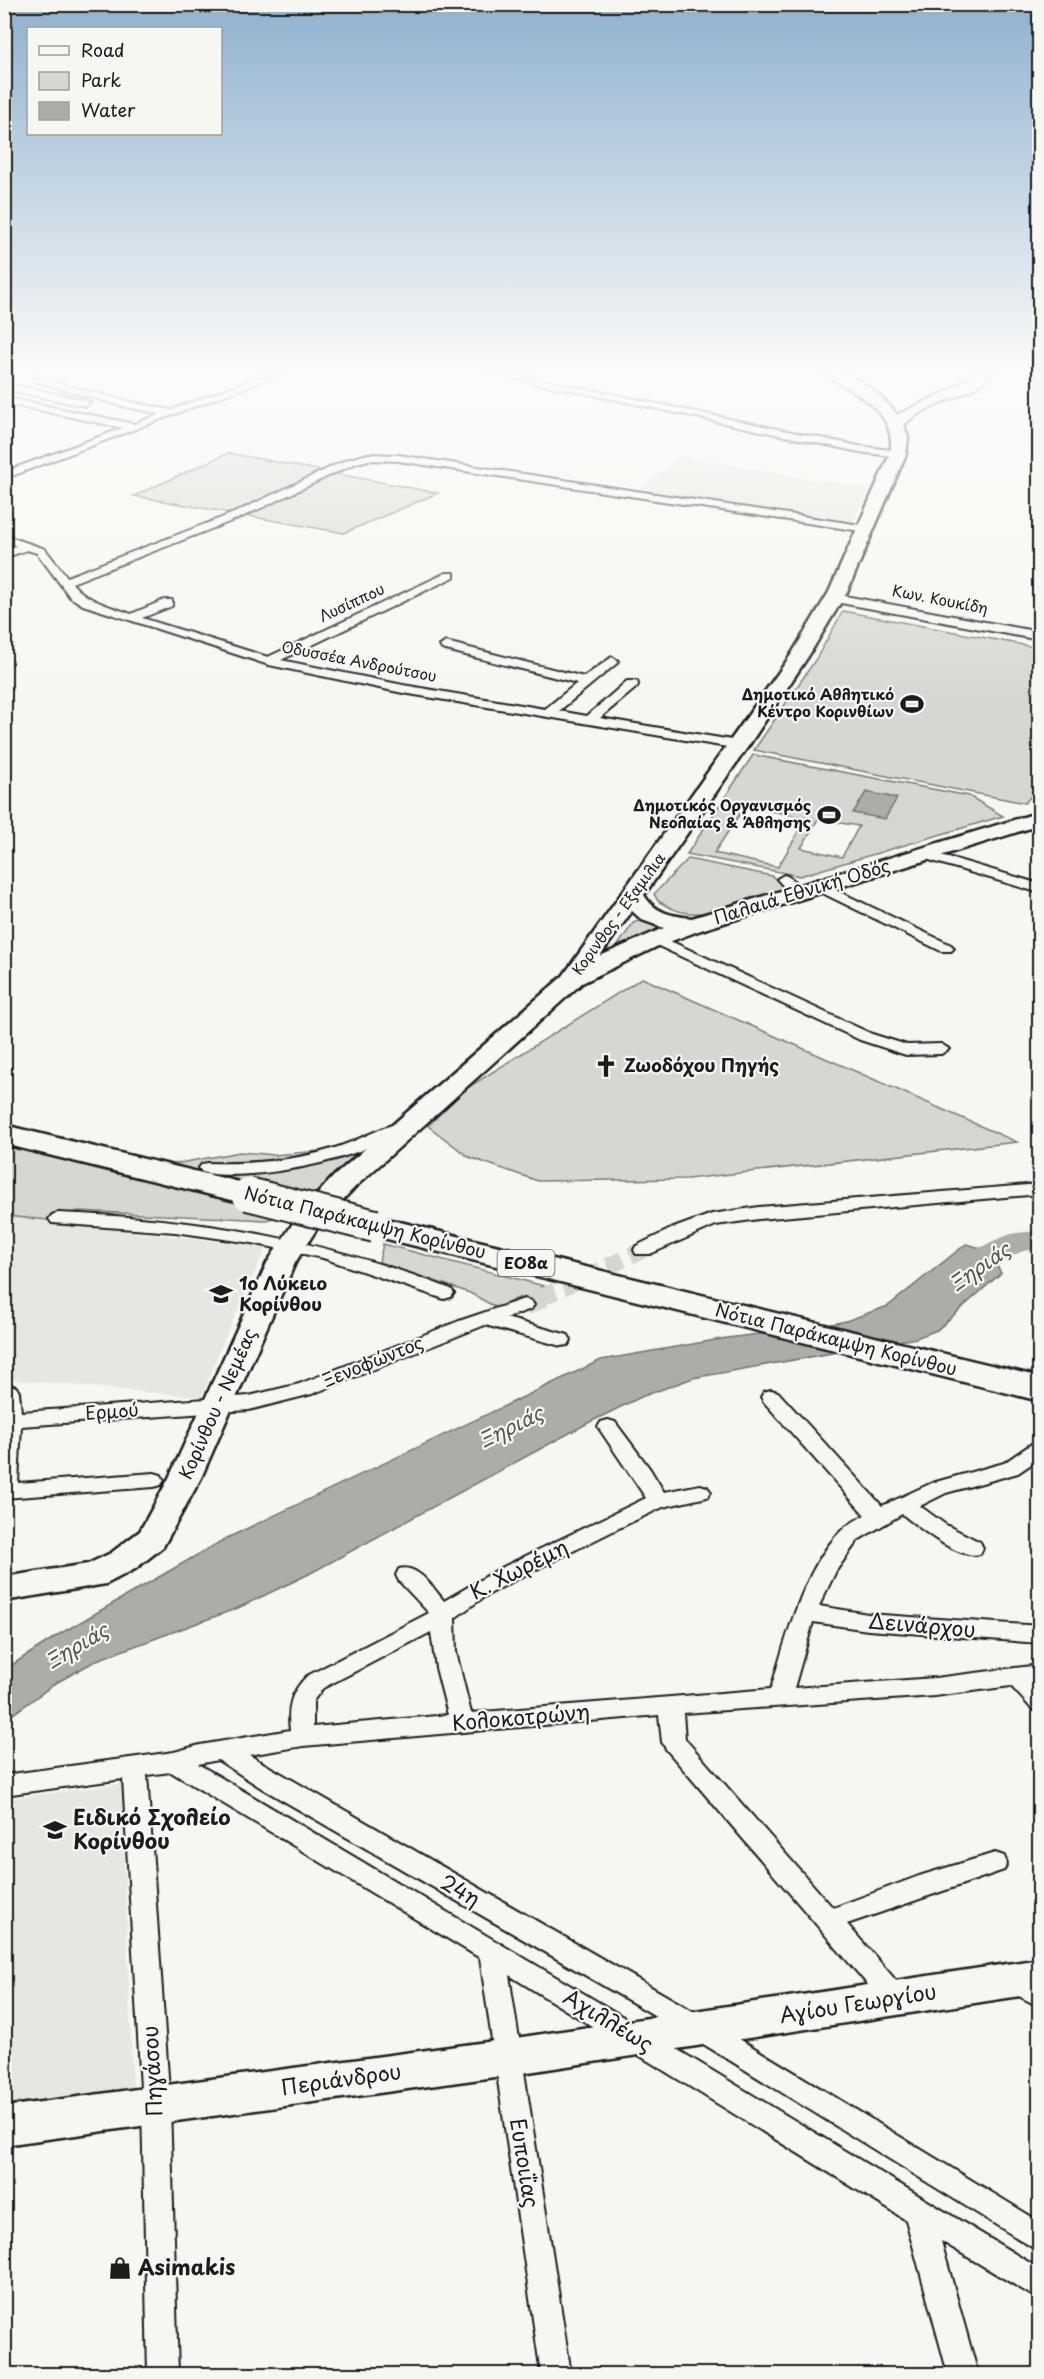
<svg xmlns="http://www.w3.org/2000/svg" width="1044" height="2379" viewBox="0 0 1044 2379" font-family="'Playpen Sans',sans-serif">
  <rect width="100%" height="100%" fill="#f6f6f2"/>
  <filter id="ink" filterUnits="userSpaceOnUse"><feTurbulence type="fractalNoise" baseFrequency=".0167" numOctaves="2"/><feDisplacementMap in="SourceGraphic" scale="12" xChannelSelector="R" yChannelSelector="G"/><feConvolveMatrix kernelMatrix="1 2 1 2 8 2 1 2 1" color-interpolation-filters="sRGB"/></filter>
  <g filter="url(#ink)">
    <path fill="#e6e6e2" d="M 682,456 L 797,477 L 870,488 L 851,525 L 633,493 Z
      M 4,1216 L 266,1247 L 219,1351 L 202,1397 L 5,1379 Z
      M 121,1784 L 133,2091 L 5,2111 L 5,1799 Z"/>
    <path fill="#d6d6d2" stroke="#797977" stroke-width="1.5" fill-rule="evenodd" d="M 228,453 L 438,493 L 344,533 L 134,496 Z
      M 843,611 L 1039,648 L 1039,787 L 1025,803 L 754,750 L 816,659 Z
      M 753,755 L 969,796 L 1003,816 L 800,876 L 687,854 ZM 745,806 L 807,818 L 778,867 L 714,853 ZM 818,819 L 859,826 L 842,857 L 801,848 Z
      M 688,859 L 772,876 L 786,889 C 761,896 713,916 689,913 C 677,912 668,907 658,901 L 654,894 Z
      M 638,921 L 654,923 L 657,928 L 650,934 L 617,947 L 633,923 Z
      M 642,978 L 1017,1142 L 687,1179 L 538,1181 L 469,1157 L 428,1126 L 464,1090 Z
      M 5,1144 L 125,1173 L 240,1152 L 274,1155 L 331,1150 L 352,1155 L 357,1160 C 329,1186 304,1212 266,1220 L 78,1211 L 48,1220 L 5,1216 Z
      M 383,1244 L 544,1286 L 497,1308 L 470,1293 L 379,1262 Z"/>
    <path fill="#acaca9" stroke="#727271" stroke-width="1.5" d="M 866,792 L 897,798 L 885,819 L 853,813 Z
      M 966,1244 C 985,1247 992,1256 1001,1273 L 937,1330 L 916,1338 L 693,1378 L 641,1397 L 588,1423 L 307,1575 L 238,1608 L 97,1660 L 56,1683 L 5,1720 L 4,1670 L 58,1635 L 225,1539 L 601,1360 L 727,1338 L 822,1326 L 846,1321 L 888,1306 Z"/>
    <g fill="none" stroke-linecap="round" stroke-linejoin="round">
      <path fill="#acaca9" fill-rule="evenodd" d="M 1040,1231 L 1040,1250 C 1034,1250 1026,1250 1021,1252 C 994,1261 977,1295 947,1287 L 942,1280 C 954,1262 982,1245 1003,1237 C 1014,1232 1027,1232 1040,1231 Z"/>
      <path stroke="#d5d5d2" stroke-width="17" stroke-dasharray="17 8" stroke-linecap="butt" d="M 540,1298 L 643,1250"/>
      <path stroke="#d5d5d2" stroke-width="22" stroke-dasharray="22 10" stroke-linecap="butt" d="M 524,1305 L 543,1296"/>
      <g stroke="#1c1c1c" stroke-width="4">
        <path id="street" d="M 274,371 L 288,371 L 4,479 L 4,472 L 123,428 L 4,403 L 4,397 L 134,424 L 160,414 L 126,407 L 34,381 L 34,377 L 131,402 L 171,410 Z
          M 481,371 L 500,371 L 859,446 L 898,451 L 903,454 L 898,457 L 859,452 Z
          M 4,383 L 85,400 L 90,403 L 85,406 L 4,389 Z
          M 368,454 L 398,455 L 867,526 L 873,529 L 867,532 L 398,461 L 368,460 L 354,464 L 242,517 L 72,583 C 86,601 110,606 131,614 L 164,600 L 172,600 L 172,606 L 142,618 L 268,657 L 446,573 L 454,573 L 454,577 L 281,660 L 403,685 L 545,709 L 577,683 L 442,649 L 440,646 L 446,642 L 584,677 L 612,657 L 618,661 L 616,664 L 559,711 L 587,716 L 627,681 L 637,681 L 638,684 L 637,687 L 600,718 L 744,742 L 746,745 L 739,749 L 403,693 L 269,665 L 83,605 L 70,597 L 37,553 L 27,550 L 4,558 L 4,551 L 16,546 L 4,542 L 4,535 L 45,549 L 67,577 L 234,513 L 346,460 Z
          M 834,594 L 1040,632 L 1040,640 L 830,601 L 828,598 Z
          M 924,850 L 1040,884 L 1040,893 L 919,857 L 917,854 L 919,851 Z
          M 784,875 C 792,877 800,886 804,893 L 802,896 L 792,896 L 777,879 Z
          M 819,882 L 951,945 L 954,948 L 951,951 L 941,951 L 814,889 L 812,886 Z
          M 655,934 L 872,1034 L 907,1045 L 941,1044 L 949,1049 L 941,1054 L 906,1055 L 860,1040 L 650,942 L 647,939 L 650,936 Z
          M 408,1120 L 414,1121 L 417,1125 L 414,1129 C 393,1134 374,1146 354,1153 C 316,1167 240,1181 202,1172 L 199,1168 L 202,1164 L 208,1163 C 251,1164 297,1161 338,1147 C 362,1139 383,1126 408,1120 Z
          M 1040,1184 L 1040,1194 L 759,1219 L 716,1225 L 650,1254 L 636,1254 L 634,1250 L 636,1246 L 671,1229 L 712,1214 L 759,1207 Z
          M 58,1213 C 198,1218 319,1238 451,1289 L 454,1293 L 451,1297 L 444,1299 L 323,1258 L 252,1243 L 175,1232 L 52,1223 L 49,1219 L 52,1215 Z
          M 524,1299 L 531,1301 L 534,1305 L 531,1309 L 506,1318 L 568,1335 L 571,1340 L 568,1345 L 561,1346 L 485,1325 L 312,1394 L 249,1410 L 21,1426 L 18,1483 L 154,1473 L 161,1475 L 164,1480 L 161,1485 L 154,1487 L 4,1498 L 4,1383 L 16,1387 L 19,1392 L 21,1412 L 249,1396 L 299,1384 L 459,1321 Z
          M 771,1390 L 778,1392 L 882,1506 L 932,1483 L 1004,1463 L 1033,1443 L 1040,1441 L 1040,1458 L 1018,1473 L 946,1493 L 920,1506 L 946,1525 L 980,1542 L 983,1548 L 980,1554 C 958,1560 919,1527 902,1514 L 858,1540 L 836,1571 L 819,1606 L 868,1614 L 1040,1626 L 1040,1643 L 868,1630 L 813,1622 L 794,1688 L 935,1678 L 1040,1665 L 1040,1683 L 1036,1683 L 1040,1687 L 1040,1712 L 1032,1709 L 1011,1686 L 935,1696 L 683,1713 L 685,1739 L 833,1908 L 919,1876 L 995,1853 L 1004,1856 L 1007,1863 L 1004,1870 L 847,1924 L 905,1991 L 909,1999 L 905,2007 L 896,2011 L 887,2007 L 666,1749 L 662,1742 L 659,1715 L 303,1746 L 249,1755 L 710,2021 L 1040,2222 L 1040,2252 L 692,2037 L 263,1789 L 218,1760 L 198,1764 L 645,2030 L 1040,2269 L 1040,2300 L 941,2241 L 978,2374 L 948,2374 L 906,2220 L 509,1975 L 571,2374 L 541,2374 L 480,1958 L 171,1772 L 147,1775 L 170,2105 L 178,2374 L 148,2374 L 142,2105 L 123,1779 L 4,1795 L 4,1775 L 174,1752 L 200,1745 L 290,1730 C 287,1707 291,1692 307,1676 L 429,1613 L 399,1581 L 396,1575 L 399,1569 C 418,1564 433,1588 444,1601 L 499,1569 L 646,1498 L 598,1427 L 601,1422 L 608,1420 L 615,1422 L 650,1469 L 664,1492 L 700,1485 L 707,1487 L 711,1492 L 707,1497 L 663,1507 L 619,1528 L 515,1580 L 484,1597 L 455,1618 L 456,1652 L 471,1713 L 771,1689 C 786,1639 804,1567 842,1530 C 848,1524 858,1519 865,1515 L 764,1402 L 761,1397 L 764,1392 ZM 431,1632 L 436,1668 L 448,1715 L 313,1727 L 313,1701 L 323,1688 Z
          M 1014,1970 L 1040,1982 L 1040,2007 L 1005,1989 L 1001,1981 L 1005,1973 Z"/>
      </g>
      <g stroke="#1c1c1c" stroke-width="5">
        <path id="secondary" d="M 821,371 C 827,371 834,370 840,372 C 860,378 885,398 897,415 L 950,390 L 978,371 L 995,371 C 972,399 927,401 904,425 L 908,438 L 906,454 L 847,592 L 809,655 L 749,745 L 644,895 C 655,913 672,916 692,918 L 1040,812 L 1040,825 L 701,930 L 658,946 L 582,983 L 354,1188 L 319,1225 L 295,1263 L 201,1478 L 163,1547 L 135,1569 L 106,1584 L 4,1601 L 4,1577 L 88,1564 L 111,1553 L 140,1531 L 169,1478 L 267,1263 L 299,1214 L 334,1176 L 563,976 L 791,655 L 829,592 L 890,454 C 897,421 871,401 845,386 C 837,381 827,378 821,371 ZM 632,911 L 642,920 L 664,928 L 600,956 Z
          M 1040,1959 L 1040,1993 L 509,2075 L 4,2145 L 4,2107 L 509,2039 Z"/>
      </g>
      <g stroke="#1c1c1c" stroke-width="5">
        <path id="highway" d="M 4,1125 L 260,1187 L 265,1194 L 260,1201 L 248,1204 L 4,1144 Z
          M 375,1216 L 1040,1377 L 1040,1401 L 363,1233 L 358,1226 L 363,1219 Z"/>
      </g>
      <use href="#street" fill="#f6f6f2" fill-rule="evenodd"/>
      <use href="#secondary" fill="#f6f6f2" fill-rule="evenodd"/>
      <use href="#highway" fill="#f6f6f2" fill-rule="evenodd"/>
      <g stroke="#1c1c1c" stroke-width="36" stroke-linecap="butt">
        <path id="highway-bridge" d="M 248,1194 L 375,1226"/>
      </g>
      <use href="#highway-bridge" stroke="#f6f6f2" stroke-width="32"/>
    </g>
  </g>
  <linearGradient id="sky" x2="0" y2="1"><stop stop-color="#90b1cf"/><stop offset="0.53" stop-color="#fbfbf9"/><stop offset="1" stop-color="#fbfbf9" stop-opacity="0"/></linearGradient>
  <rect width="1044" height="704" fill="url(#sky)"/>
  <defs>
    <g id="stadium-bare" transform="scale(1.8)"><path d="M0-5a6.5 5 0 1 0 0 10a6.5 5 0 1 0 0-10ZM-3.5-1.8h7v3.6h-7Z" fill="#1c1c1c" stroke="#f6f6f2" stroke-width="2.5" paint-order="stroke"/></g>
    <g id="church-bare" transform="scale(1.8)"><path d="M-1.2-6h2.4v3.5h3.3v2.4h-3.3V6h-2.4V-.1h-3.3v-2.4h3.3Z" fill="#1c1c1c" stroke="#f6f6f2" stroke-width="2.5" paint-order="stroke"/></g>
    <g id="school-bare" transform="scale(1.8)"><path d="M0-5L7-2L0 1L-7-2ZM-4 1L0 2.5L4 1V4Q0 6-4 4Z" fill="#1c1c1c" stroke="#f6f6f2" stroke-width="2.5" paint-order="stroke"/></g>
    <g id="shop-bare" transform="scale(1.8)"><path d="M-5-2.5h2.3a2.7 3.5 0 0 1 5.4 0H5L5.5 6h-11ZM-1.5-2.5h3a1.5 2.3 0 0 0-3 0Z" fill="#1c1c1c" stroke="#f6f6f2" stroke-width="2.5" paint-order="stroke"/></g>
  </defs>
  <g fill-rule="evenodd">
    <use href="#stadium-bare" x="912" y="704"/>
    <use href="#stadium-bare" x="829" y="815"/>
    <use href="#church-bare" x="606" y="1066"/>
    <use href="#school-bare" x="221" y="1294"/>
    <use href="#school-bare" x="55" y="1830"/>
    <use href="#shop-bare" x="120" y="2268"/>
  </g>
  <g text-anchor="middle" stroke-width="4.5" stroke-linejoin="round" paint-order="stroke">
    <g font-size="15" fill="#1c1c1c" stroke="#f6f6f2">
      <text transform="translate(940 600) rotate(11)" y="5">Κων. Κουκίδη</text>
      <text transform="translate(352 603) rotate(-25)" y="5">Λυσίππου</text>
      <text transform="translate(359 662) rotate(11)" y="5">Οδυσσέα Ανδρούτσου</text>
      <text transform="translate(619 914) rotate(-54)" y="5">Κορινθος - Εξαμιλια</text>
    </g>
    <g font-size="15" font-weight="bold" fill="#1c1c1c" stroke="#f6f6f2" text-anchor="end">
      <text x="894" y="700">Δημοτικό Αθλητικό<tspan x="894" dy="17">Κέντρο Κορινθίων</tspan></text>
      <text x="811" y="811">Δημοτικός Οργανισμός<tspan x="811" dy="17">Νεολαίας &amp; Άθλησης</tspan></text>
    </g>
    <rect fill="#f6f6f2" stroke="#5d5d5c" stroke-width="1.5" x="497.5" y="1250" width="57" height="26" rx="4.5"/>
    <g font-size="16" font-weight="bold" fill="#1c1c1c">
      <text x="526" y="1269">ΕΟ8α</text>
    </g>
    <g font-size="18" fill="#1c1c1c" stroke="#f6f6f2">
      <text transform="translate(802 892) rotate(-17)" y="6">Παλαιά Εθνική Οδός</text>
      <text transform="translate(365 1223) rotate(14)" y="6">Νότια Παράκαμψη Κορίνθου</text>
      <text transform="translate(836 1340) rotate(14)" y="6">Νότια Παράκαμψη Κορίνθου</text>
      <text transform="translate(373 1362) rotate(-22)" y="6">Ξενοφώντος</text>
      <text transform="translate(218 1404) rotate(-66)" y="6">Κορίνθου - Νεμέας</text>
      <text transform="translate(112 1412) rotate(-4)" y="6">Ερμού</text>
    </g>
    <g font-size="18" font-weight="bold" fill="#1c1c1c" stroke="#f6f6f2" text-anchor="start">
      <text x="624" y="1072">Ζωοδόχου Πηγής</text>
      <text x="239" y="1290">1ο Λύκειο<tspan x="239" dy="21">Κορίνθου</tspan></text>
    </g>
    <g font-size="20" font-style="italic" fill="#565654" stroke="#f6f6f2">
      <text transform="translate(980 1267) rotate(-35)" y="7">Ξηριάς</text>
      <text transform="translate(511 1427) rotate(-26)" y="7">Ξηριάς</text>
      <text transform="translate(77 1646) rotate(-31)" y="7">Ξηριάς</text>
    </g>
    <g font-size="21" fill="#1c1c1c" stroke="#f6f6f2">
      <text transform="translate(519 1570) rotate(-27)" y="7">Κ. Χωρέμη</text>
      <text transform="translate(922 1626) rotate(5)" y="7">Δεινάρχου</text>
      <text transform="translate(521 1718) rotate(-5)" y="7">Κολοκοτρώνη</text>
      <text transform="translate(460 1891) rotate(30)" y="7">24η</text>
      <text transform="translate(858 2004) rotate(-9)" y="7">Αγίου Γεωργίου</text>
      <text transform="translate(608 2021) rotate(31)" y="7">Αχιλλέως</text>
      <text transform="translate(153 2071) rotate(-93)" y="7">Πηγάσου</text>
      <text transform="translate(341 2080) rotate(-8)" y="7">Περιάνδρου</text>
      <text transform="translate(524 2163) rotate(81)" y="7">Ευποιΐας</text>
    </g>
    <g font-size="21" font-weight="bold" fill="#1c1c1c" stroke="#f6f6f2" text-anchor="start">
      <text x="73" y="1825">Ειδικό Σχολείο<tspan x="73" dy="24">Κορίνθου</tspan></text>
      <text x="138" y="2275">Asimakis</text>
    </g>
  </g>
  <rect width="1044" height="2379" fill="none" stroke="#f6f6f2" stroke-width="24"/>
  <rect x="12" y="12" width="1020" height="2355" fill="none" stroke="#1c1c1c" stroke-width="2" filter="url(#ink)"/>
  <rect x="27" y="27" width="195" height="108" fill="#f6f6f2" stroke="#9f9f9c" stroke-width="1.5"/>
  <rect x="39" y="46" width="30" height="9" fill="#f6f6f2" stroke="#9f9f9c" stroke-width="1.5"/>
  <text x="81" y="57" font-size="18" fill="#1c1c1c">Road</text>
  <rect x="39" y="72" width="30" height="18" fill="#d6d6d2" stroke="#9f9f9c" stroke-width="1.5"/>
  <text x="81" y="87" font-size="18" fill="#1c1c1c">Park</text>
  <rect x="39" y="102" width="30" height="18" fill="#acaca9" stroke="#9f9f9c" stroke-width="1.5"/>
  <text x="81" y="117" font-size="18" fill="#1c1c1c">Water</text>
</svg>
